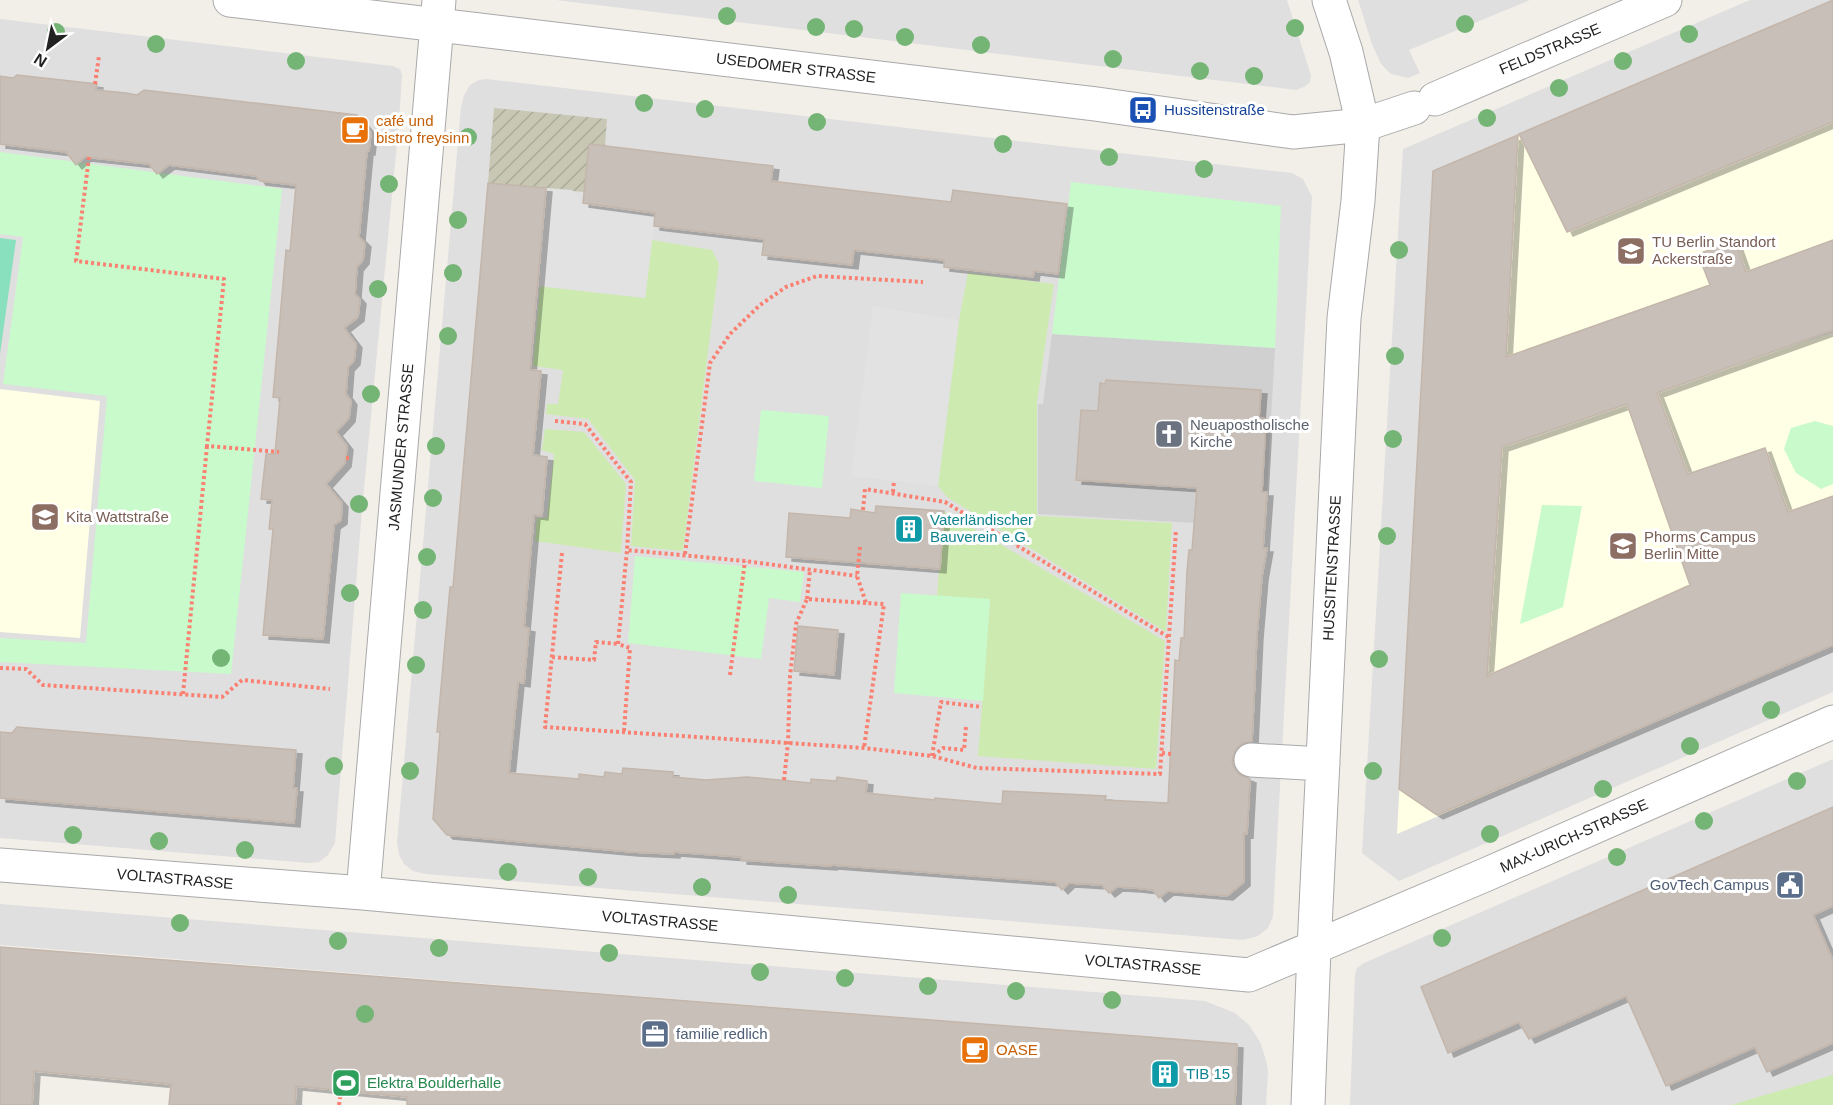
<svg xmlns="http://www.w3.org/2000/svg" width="1833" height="1105" viewBox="0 0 1833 1105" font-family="Arial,sans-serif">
  <defs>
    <pattern id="construction-furrows" width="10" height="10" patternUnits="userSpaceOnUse" patternTransform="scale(1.5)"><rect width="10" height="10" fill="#c7c7b4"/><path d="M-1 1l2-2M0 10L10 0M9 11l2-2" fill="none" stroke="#abab9a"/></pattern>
    <filter id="shadow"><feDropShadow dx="6" dy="4" stdDeviation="0" flood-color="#0004"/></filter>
  </defs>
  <rect width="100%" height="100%" fill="#f2efe9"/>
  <path fill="#e0dfdf" d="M 556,0 L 1287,0 L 1311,75 L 1310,82 L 1304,87 L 1296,90 Z
    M 1358,0 L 1530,0 L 1409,50 L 1420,73 L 1408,78 L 1391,74 L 1381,64 L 1372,44 Z
    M 1750,0 L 1833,0 L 1833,692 L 1399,881 L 1362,853 L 1403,149 Z
    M 0,19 L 393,66 L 400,69 L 402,75 L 399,122 L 362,510 L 335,843 L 328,855 L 319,862 L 309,863 L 0,838 Z
    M 487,79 L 1292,173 L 1303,179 L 1312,197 L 1273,916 L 1268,928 L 1258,936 L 1243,940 L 425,874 L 413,871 L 404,864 L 399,855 L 397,843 L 461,107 L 464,95 L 470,85 L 479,80 Z
    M 1833,759 L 1833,1105 L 1350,1105 L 1355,974 L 1357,968 L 1364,963 Z
    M 0,904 L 1205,1001 L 1235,1013 L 1249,1025 L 1260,1042 L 1266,1060 L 1268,1071 L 1266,1105 L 1236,1105 L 1237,1044 L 0,945 Z"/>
  <path fill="#ffffe5" d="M 1833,0 L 1833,330 L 1735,365 L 1833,332 L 1833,645 L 1397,834 L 1433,171 Z
    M 0,389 L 100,401 L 80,638 L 0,632 Z"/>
  <path fill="#d0d0d0" d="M 1052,334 L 1275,348 L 1265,527 L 1038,514 L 1038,404 L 1043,404 Z"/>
  <path fill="url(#construction-furrows)" d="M 494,108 L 607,119 L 605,146 L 589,144 L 584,192 L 488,183 Z"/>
  <path fill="#cdebb0" d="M 652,240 L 712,250 L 719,264 L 683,551 L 631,546 L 635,480 L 588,419 L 546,414 L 547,404 L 558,404 L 563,370 L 533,366 L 540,286 L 645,298 Z
    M 968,273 L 1054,284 L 1037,401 L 1037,516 L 1172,523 L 1166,632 L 947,497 L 938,486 L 959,320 Z
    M 545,429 L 584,432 L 626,484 L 621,553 L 535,541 L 537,518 L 547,518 L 554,454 L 542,450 Z
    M 944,511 L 1165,641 L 1156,769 L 978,756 L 990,600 L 937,596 Z
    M 1833,1075 L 1833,1105 L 1731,1105 Z"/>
  <path fill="#c8facc" d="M 0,152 L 282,189 L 231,674 L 0,662 L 0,638 L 86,643 L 107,396 L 3,384 L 23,237 L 0,234 Z
    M 1071,182 L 1281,206 L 1275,348 L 1052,334 Z
    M 761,410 L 829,416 L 822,488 L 754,481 Z
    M 1815,421 L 1833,426 L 1833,484 L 1821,489 L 1796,473 L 1784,449 L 1791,428 Z
    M 1542,505 L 1582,506 L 1563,607 L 1520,624 Z
    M 635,556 L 804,572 L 800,602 L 769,598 L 761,659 L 628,643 Z
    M 901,593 L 990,599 L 983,701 L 894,693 Z"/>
  <path fill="#88e0be" d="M 0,238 L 16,240 L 0,354 Z"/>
  <path fill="#e2e2e2" d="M 546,188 L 572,190 L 583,203 L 620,207 L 620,210 L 656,211 L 645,298 L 537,286 Z
    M 873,306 L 959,320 L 938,486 L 851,476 Z"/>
  <path fill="#c7bfb8" stroke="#c4b6ab" stroke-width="1.5" fill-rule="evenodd" filter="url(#shadow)" d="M 1833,0 L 1833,122 L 1567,232 L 1519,134 Z
    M 17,75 L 97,84 L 96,90 L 126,93 L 137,95 L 144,90 L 357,115 L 371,133 L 369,151 L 367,151 L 359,237 L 365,243 L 363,260 L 357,267 L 355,294 L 360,300 L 358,317 L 344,328 L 356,344 L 354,361 L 348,367 L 346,394 L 351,401 L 349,418 L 336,432 L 347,446 L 345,463 L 326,484 L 342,503 L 341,520 L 334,525 L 323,639 L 263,635 L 273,529 L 269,529 L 272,500 L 261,499 L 266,454 L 275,454 L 280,398 L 273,397 L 286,250 L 290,251 L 296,185 L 260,181 L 256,176 L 169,165 L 157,174 L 149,164 L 85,157 L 76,165 L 66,152 L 0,144 L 0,76 L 13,78 Z
    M 1518,135 L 1506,357 L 1710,285 L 1698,254 L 1735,241 L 1746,272 L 1833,240 L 1833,330 L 1657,393 L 1688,474 L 1765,448 L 1788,512 L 1833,496 L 1833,645 L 1437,815 L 1399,789 L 1433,171 ZM 1627,404 L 1690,585 L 1487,676 L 1502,447 Z
    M 589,144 L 773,166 L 771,181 L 951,202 L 953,190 L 1067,204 L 1058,274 L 1034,271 L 1033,277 L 944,267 L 944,260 L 854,250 L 852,265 L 762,255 L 764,239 L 654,226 L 655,213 L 583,203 Z
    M 488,183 L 546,188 L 530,370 L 541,371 L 533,455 L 547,457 L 542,516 L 534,515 L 524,627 L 529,628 L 524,683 L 518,682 L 509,773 L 579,779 L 579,774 L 604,777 L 605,772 L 622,774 L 623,768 L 673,772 L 673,777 L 706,780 L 747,777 L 811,783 L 811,779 L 836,781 L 837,777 L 867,781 L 866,793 L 935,800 L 935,798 L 1002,804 L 1003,791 L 1106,796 L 1105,800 L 1168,803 L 1175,660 L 1179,661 L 1181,638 L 1184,638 L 1187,571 L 1189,550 L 1192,550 L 1197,488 L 1076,480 L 1081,410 L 1098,411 L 1100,383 L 1105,384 L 1106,380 L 1261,390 L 1259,418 L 1266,419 L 1262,492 L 1267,492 L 1263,548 L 1267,548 L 1262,576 L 1257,634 L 1252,741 L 1243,743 L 1236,749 L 1232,760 L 1234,768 L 1240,775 L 1250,779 L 1247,834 L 1244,833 L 1244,882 L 1227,896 L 1168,891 L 1159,898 L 1153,890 L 1135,888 L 1117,887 L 1109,893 L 1102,885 L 1069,883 L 1062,890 L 1055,882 L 832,865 L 831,866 L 741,860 L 741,857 L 674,852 L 674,854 L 632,852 L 447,835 L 433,819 L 440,732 L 437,732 L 450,587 L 453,587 Z
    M 876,506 L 944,511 L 940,569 L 786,557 L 789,513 L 850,518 L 851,509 L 875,513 Z
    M 798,626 L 838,630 L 834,675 L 794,671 Z
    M 17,727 L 296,750 L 293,788 L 297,788 L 294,823 L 0,798 L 0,732 L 12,733 Z
    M 1833,807 L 1833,906 L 1813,915 L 1833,961 L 1833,1043 L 1767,1072 L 1755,1047 L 1666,1086 L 1626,996 L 1529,1039 L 1519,1022 L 1448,1053 L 1421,987 Z
    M 0,947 L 1237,1044 L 1235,1105 L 407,1105 L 407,1097 L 296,1086 L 295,1105 L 169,1105 L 171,1084 L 34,1071 L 32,1105 L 0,1105 Z"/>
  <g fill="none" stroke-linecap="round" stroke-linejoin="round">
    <g stroke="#a9a9a9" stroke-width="35">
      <path id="minor" d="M 230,0 L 1096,104 L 1293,132 L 1363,125 L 1414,108
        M 1435,99 L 1665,0
        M 1251,760 L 1323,764
        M 0,865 L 363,893 L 1249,975 L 1485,875 L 1833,722
        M 363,893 L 439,0
        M 1308,1105 L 1314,949 L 1344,318 L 1358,201 L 1363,125 L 1346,52 L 1329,0"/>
    </g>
    <path stroke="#fa8072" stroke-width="4" stroke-dasharray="3 3" stroke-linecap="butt" d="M 95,84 L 99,56
      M 89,157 L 76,261 L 224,279 L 207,446 L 279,452
      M 555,421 L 585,424 L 631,482 L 627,550
      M 346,458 L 351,458
      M 893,492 L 894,481
      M 863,510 L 865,489 L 945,502 L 1170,638
      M 860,547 L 857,576 L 866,603 L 884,604 L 864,748
      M 562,553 L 545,727 L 864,748 L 932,756 L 977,768 L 1160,774 L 1176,530
      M 685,554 L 710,363 L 730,334 L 760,305 L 786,287 L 817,276 L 923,282
      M 807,599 L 810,570
      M 552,657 L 594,660 L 596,642 L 618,644
      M 0,668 L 26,669 L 43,685 L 222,697 L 242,680 L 330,689
      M 730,675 L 745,561
      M 183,694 L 207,446
      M 624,731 L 630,648 L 618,644 L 627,550 L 745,561 L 857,576
      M 1162,753 L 1171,754
      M 932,756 L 941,702 L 982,707
      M 933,756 L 943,748 L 964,750 L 966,726
      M 784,780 L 788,743 L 790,676 L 796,624 L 807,599 L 866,603
      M 339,1105 L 341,1090"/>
    <use href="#minor" stroke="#fff" stroke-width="33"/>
  </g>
  <g fill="#74b475">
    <circle cx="727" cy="16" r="9"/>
    <circle cx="1465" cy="24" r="9"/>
    <circle cx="816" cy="27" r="9"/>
    <circle cx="1295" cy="28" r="9"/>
    <circle cx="854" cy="29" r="9"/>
    <circle cx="56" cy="32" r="9"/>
    <circle cx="1689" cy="34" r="9"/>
    <circle cx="905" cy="37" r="9"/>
    <circle cx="156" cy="44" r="9"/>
    <circle cx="981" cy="45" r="9"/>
    <circle cx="1113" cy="59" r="9"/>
    <circle cx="296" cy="61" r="9"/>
    <circle cx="1623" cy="61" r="9"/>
    <circle cx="1200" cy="71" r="9"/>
    <circle cx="1254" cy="76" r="9"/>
    <circle cx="1559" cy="88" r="9"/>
    <circle cx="644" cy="103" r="9"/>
    <circle cx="705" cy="109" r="9"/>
    <circle cx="1487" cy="118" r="9"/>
    <circle cx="817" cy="122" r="9"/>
    <circle cx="468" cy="137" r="9"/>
    <circle cx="1003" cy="144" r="9"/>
    <circle cx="1109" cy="157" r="9"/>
    <circle cx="1204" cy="169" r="9"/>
    <circle cx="389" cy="184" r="9"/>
    <circle cx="458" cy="220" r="9"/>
    <circle cx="1399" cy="250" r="9"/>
    <circle cx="453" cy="273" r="9"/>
    <circle cx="378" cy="289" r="9"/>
    <circle cx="448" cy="336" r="9"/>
    <circle cx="1395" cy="356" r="9"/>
    <circle cx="371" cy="394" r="9"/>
    <circle cx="1393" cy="439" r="9"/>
    <circle cx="436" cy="446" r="9"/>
    <circle cx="433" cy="498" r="9"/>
    <circle cx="359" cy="504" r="9"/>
    <circle cx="1387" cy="536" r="9"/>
    <circle cx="427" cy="557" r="9"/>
    <circle cx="350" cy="593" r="9"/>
    <circle cx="423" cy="610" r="9"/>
    <circle cx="221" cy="658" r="9"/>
    <circle cx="1379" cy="659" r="9"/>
    <circle cx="416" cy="665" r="9"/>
    <circle cx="1771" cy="710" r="9"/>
    <circle cx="1690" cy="746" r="9"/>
    <circle cx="334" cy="766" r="9"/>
    <circle cx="410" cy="771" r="9"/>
    <circle cx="1373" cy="771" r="9"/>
    <circle cx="1797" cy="781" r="9"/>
    <circle cx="1603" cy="789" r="9"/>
    <circle cx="1704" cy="821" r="9"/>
    <circle cx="1490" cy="834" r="9"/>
    <circle cx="73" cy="835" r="9"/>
    <circle cx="159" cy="841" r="9"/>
    <circle cx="245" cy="850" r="9"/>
    <circle cx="1617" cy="857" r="9"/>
    <circle cx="508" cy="872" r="9"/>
    <circle cx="588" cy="877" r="9"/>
    <circle cx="702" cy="887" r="9"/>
    <circle cx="788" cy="895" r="9"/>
    <circle cx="180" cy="923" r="9"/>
    <circle cx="1442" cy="938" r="9"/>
    <circle cx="338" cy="941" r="9"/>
    <circle cx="439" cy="948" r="9"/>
    <circle cx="609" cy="953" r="9"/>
    <circle cx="760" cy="972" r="9"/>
    <circle cx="845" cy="978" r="9"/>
    <circle cx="928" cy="986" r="9"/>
    <circle cx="1016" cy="991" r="9"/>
    <circle cx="1112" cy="1000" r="9"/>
    <circle cx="365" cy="1014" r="9"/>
  </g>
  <defs>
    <g id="bus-square" transform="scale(1.5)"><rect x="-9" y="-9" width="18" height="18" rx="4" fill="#1a4fb4" stroke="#fff"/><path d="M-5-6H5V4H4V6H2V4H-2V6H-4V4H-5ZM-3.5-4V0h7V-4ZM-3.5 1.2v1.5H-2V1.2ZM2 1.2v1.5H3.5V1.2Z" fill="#fff"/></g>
    <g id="cafe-square" transform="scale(1.5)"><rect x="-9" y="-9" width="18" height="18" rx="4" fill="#e8710a" stroke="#fff"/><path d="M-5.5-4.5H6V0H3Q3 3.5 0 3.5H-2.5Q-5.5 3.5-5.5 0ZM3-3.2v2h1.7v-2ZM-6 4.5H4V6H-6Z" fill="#fff"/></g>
    <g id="university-square" transform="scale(1.5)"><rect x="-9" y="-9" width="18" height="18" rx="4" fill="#8d6e63" stroke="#fff"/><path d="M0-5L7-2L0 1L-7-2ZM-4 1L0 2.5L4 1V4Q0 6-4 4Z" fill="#fff"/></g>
    <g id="church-square" transform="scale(1.5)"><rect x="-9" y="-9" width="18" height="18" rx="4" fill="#6b7280" stroke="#fff"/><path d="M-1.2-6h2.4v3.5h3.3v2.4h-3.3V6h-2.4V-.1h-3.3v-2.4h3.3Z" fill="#fff"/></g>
    <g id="school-square" transform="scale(1.5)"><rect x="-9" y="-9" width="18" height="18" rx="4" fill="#8d6e63" stroke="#fff"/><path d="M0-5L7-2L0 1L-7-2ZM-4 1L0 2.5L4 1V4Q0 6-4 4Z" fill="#fff"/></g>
    <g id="building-square" transform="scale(1.5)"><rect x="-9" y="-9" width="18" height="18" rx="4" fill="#0f9aa8" stroke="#fff"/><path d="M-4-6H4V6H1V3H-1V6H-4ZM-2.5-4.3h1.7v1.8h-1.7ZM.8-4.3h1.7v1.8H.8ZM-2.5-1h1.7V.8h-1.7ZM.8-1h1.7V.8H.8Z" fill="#fff"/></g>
    <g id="civic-square" transform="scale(1.5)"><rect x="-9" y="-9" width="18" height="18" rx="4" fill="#5c6f8a" stroke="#fff"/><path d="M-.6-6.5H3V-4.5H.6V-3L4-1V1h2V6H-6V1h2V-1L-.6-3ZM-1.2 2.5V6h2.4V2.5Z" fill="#fff"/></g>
    <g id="office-square" transform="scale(1.5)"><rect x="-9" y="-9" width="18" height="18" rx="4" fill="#5c6f8a" stroke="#fff"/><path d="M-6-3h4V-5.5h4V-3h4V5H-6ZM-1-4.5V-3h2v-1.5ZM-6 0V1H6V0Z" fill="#fff"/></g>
    <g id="stadium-square" transform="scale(1.5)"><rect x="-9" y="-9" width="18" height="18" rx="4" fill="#2e9e5b" stroke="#fff"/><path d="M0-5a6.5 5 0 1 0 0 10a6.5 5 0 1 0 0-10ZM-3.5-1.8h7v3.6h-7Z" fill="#fff"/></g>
  </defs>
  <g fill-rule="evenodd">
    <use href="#bus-square" x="1143" y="110"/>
    <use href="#cafe-square" x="355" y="130"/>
    <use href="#university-square" x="1631" y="251"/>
    <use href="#church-square" x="1169" y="434"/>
    <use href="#school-square" x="45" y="517"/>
    <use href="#building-square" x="909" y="529"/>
    <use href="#school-square" x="1623" y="546"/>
    <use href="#civic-square" x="1790" y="885"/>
    <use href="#office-square" x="655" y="1034"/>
    <use href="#cafe-square" x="975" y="1050"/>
    <use href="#building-square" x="1165" y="1074"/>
    <use href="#stadium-square" x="346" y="1083"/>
  </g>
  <g text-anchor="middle" stroke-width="6" stroke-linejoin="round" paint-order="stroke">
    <g font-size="15" fill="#222" stroke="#fff">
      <text transform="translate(1550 49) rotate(-23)" y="5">FELDSTRASSE</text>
      <text transform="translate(796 68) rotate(7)" y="5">USEDOMER STRASSE</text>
      <text transform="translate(401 447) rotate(-85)" y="5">JASMUNDER STRASSE</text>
      <text transform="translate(1332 568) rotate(-87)" y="5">HUSSITENSTRASSE</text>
      <text transform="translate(1574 836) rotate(-24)" y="5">MAX-URICH-STRASSE</text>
      <text transform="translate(175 879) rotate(5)" y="5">VOLTASTRASSE</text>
      <text transform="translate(660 921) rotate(5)" y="5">VOLTASTRASSE</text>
      <text transform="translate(1143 965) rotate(5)" y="5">VOLTASTRASSE</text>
    </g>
    <g font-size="15" fill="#164399" stroke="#fff" text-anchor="start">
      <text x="1164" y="115">Hussitenstraße</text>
    </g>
    <g font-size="15" fill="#c56008" stroke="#fff" text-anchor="start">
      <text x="376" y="126">café und<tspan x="376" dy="17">bistro freysinn</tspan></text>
      <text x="996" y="1055">OASE</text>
    </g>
    <g font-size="15" fill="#785e54" stroke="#fff" text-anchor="start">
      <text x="1652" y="247">TU Berlin Standort<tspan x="1652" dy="17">Ackerstraße</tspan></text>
      <text x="66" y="522">Kita Wattstraße</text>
      <text x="1644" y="542">Phorms Campus<tspan x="1644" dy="17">Berlin Mitte</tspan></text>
    </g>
    <g font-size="15" fill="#5b616d" stroke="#fff" text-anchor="start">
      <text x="1190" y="430">Neuapostholische<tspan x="1190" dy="17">Kirche</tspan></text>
    </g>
    <g font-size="15" fill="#0d838f" stroke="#fff" text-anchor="start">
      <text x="930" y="525">Vaterländischer<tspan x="930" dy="17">Bauverein e.G.</tspan></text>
      <text x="1186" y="1079">TIB 15</text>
    </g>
    <g font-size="15" fill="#4e5e75" stroke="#fff" text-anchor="end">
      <text x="1769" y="890">GovTech Campus</text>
      <text x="676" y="1039" text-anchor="start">familie redlich</text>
    </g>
    <g font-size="15" fill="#27864d" stroke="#fff" text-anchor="start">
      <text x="367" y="1088">Elektra Boulderhalle</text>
    </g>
  </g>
  <g transform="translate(48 48) rotate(212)" stroke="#ffffff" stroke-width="4.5" paint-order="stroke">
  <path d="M0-4.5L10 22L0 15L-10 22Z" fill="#222222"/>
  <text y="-9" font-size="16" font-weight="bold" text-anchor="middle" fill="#222222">N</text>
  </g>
</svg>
